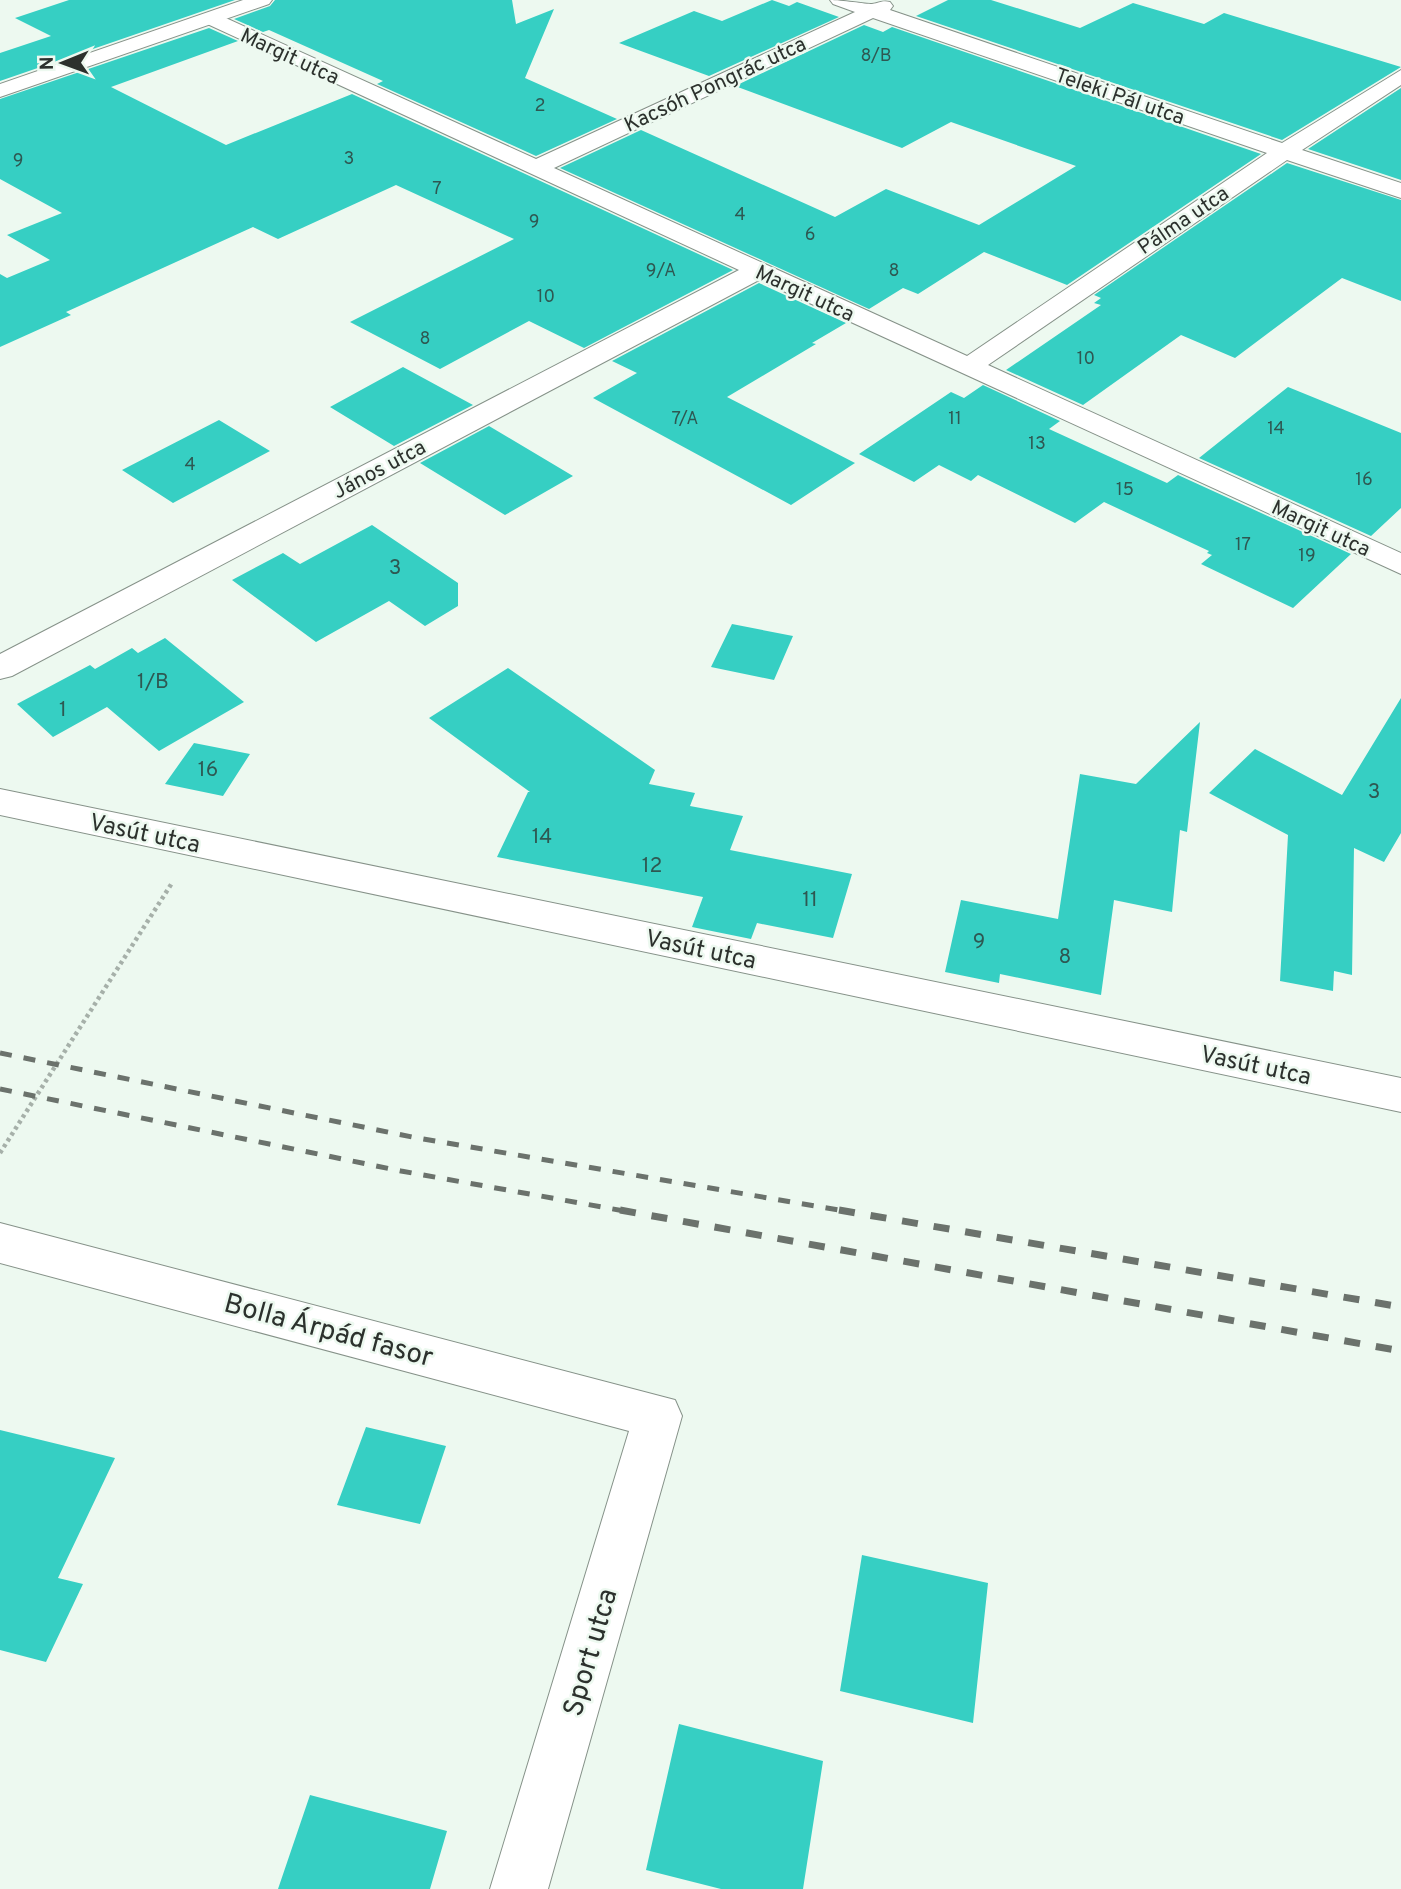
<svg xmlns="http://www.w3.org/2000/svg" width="1401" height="1889" viewBox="0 0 1401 1889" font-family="Overpass,sans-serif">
  <rect width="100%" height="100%" fill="#edf9f0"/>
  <path fill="#36cfc3" d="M 69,0 L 235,0 L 0,81 L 0,53 L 51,36 L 15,18 Z
    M 275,0 L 512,0 L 516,24 L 554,9 L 525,78 L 617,119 L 536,156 L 377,84 L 383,81 L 269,30 L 263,32 L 234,19 L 270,6 Z
    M 772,0 L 789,6 L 797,2 L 839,17 L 709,76 L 619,43 L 694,11 L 722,21 Z
    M 948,0 L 991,0 L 1080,28 L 1133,3 L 1204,24 L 1224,13 L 1401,67 L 1282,140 L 916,16 Z
    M 864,25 L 883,32 L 892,27 L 1261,154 L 1067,285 L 984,252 L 918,294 L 903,288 L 869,309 L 560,168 L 641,130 L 835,217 L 886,189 L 979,225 L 1076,166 L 951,122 L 902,148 L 735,86 Z
    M 209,28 L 238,41 L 111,87 L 226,145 L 352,94 L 733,270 L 584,348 L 529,321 L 440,369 L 350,322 L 514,239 L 396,185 L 278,239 L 253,227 L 66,312 L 71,315 L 0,347 L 0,274 L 7,278 L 50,260 L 7,235 L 62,213 L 0,179 L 0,99 Z
    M 1401,88 L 1401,180 L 1308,149 Z
    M 1287,163 L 1401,200 L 1401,301 L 1342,278 L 1235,358 L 1181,335 L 1083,405 L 1006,370 L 1101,305 L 1094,303 L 1101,298 L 1094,295 Z
    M 759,283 L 846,323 L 812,343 L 816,344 L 727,397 L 855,463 L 791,505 L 593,398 L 637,373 L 612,361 Z
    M 403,367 L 473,405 L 394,446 L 330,407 Z
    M 983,385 L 1060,421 L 1049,429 L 1167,483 L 1178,475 L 1351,554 L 1293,608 L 1201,564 L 1212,555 L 1207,553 L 1209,551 L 1104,502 L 1075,523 L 978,475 L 971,481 L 939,465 L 914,482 L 859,454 L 951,392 L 964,398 Z
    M 1288,387 L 1401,433 L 1401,508 L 1371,536 L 1199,458 Z
    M 219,420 L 270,451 L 173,503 L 122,470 Z
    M 489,426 L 573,476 L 505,515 L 420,463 Z
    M 372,525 L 458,583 L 458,606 L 425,626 L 389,601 L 316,642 L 232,580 L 283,553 L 300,564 Z
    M 732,624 L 793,636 L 774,680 L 711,667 Z
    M 165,638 L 244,702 L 159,751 L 107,707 L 53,737 L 17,704 L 90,665 L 95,669 L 132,648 L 138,653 Z
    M 508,668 L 655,770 L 649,784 L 695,793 L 690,806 L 743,816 L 730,850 L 852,874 L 833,938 L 757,923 L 751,939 L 692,927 L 703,897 L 497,857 L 528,792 L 530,792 L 429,718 Z
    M 1401,698 L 1401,833 L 1384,862 L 1354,848 L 1352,975 L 1334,971 L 1333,991 L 1280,981 L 1288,835 L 1209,793 L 1255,749 L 1342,795 Z
    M 1200,722 L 1187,832 L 1180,830 L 1172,912 L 1114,900 L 1101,995 L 1000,974 L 999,983 L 945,972 L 961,900 L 1058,919 L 1080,774 L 1136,784 Z
    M 194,743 L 250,754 L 223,796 L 165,784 Z
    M 366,1427 L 446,1446 L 420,1524 L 337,1505 Z
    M 0,1430 L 115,1458 L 58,1578 L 83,1584 L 46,1662 L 0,1650 Z
    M 862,1555 L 988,1583 L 973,1723 L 840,1691 Z
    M 679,1724 L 823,1761 L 803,1889 L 721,1889 L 646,1870 Z
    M 310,1795 L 447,1831 L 430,1889 L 278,1889 Z"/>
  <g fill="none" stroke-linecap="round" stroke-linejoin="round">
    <g stroke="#869289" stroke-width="2">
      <path id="minor" d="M 830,0 C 841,0 866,4 872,4 C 880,3 882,0 890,2 L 893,6 L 890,10 L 1282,143 L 1401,70 L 1401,85 L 1302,150 L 1401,183 L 1401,198 L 1287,160 L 988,365 L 1401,553 L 1401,574 L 759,280 L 12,676 L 0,679 L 0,654 L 739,270 L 203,22 L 200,18 L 203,14 L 217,14 L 536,159 L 855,12 L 833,4 ZM 873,18 L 1267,153 L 967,356 L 554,168 Z
        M 0,789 L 1401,1078 L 1401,1112 L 0,815 Z
        M 0,1223 L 675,1400 L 682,1416 L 548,1889 L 490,1889 L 629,1431 L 0,1263 Z"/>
    </g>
    <g stroke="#869289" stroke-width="2">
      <path id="tertiary" d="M 243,0 L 272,0 L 269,4 L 0,97 L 0,84 Z"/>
    </g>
    <path stroke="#a6b0a9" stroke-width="4.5" stroke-dasharray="3.5 3.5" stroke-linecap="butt" d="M 0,1153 L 172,883"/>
    <use href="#minor" fill="#fff" fill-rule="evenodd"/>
    <use href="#tertiary" fill="#fff" fill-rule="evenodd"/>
    <path stroke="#6b726c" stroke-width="5" stroke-dasharray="12 12" stroke-linecap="butt" d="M 0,1053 L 412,1137 L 850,1212
      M 0,1089 L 401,1171 L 630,1212"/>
    <path stroke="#6b726c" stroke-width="7" stroke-dasharray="16 16" stroke-linecap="butt" d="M 620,1210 L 1401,1351
      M 839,1210 L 1401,1307"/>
  </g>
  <g text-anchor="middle" stroke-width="5" stroke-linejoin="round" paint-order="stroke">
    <g font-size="18" fill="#2e5852">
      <text x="876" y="61">8/B</text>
      <text x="540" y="111">2</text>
      <text x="349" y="164">3</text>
      <text x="18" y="166">9</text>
      <text x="437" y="194">7</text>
      <text x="740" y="220">4</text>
      <text x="534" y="227">9</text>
      <text x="810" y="240">6</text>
      <text x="661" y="276">9/A</text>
      <text x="894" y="276">8</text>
      <text x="546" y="302">10</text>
      <text x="425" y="344">8</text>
      <text x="1086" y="364">10</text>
      <text x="685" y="424">7/A</text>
      <text x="955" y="424">11</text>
      <text x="1276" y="434">14</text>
      <text x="1037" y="449">13</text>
      <text x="190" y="470">4</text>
      <text x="1364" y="485">16</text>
      <text x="1125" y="495">15</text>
      <text x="1243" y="550">17</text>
      <text x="1307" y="561">19</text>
    </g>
    <g font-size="21" fill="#2c312d" stroke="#edf9f0">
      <text transform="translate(290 56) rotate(25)" y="7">Margit utca</text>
      <text transform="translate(715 84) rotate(-25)" y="7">Kacsóh Pongrác utca</text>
      <text transform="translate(1120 96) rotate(19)" y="7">Teleki Pál utca</text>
      <text transform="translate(1183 220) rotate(-34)" y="7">Pálma utca</text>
      <text transform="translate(805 293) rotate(25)" y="7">Margit utca</text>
      <text transform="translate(379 469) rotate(-28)" y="7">János utca</text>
      <text transform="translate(1321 528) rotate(25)" y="7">Margit utca</text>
    </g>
    <g font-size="21" fill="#2e5852">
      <text x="395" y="574">3</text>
      <text x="153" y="688">1/B</text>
      <text x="63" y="716">1</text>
      <text x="208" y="776">16</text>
      <text x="1374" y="798">3</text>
      <text x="542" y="843">14</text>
      <text x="652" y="872">12</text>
      <text x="810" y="906">11</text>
      <text x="979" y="948">9</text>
      <text x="1065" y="963">8</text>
    </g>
    <g font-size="24" fill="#2c312d" stroke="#edf9f0">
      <text transform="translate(145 833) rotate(12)" y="8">Vasút utca</text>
      <text transform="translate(701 949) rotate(12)" y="8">Vasút utca</text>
      <text transform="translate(1256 1065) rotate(12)" y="8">Vasút utca</text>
    </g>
    <g font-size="28" fill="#2c312d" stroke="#edf9f0">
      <text transform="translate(329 1329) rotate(15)" y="10">Bolla Árpád fasor</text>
      <text transform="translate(589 1652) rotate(-74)" y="10">Sport utca</text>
    </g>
  </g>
  <g transform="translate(63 63) rotate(269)" stroke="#edf9f0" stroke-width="5" paint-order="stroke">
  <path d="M0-5L12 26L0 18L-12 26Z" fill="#2c312d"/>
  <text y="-10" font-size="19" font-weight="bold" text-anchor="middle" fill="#2c312d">N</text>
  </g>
</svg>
